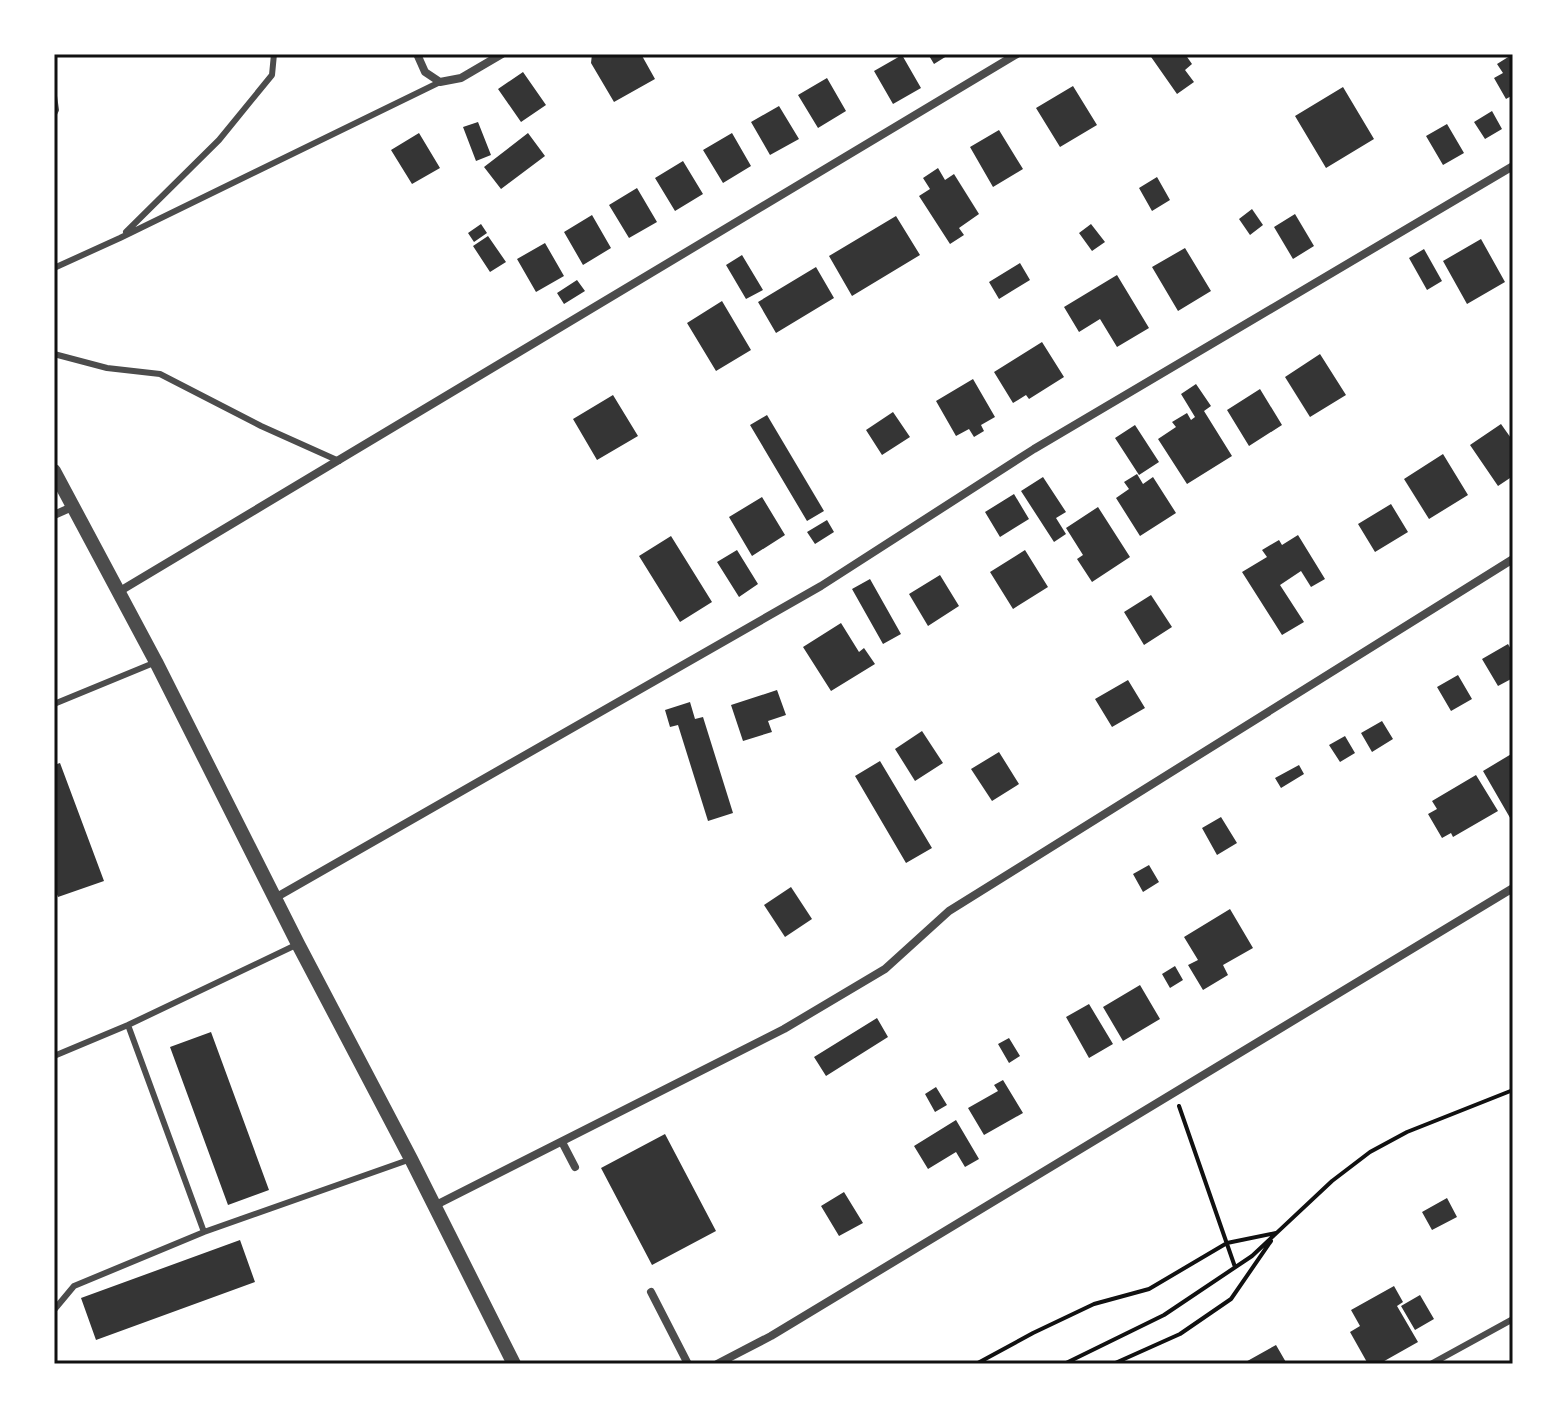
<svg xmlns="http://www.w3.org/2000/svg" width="1567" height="1418" font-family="'IBM Plex Sans',sans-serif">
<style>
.building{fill:#353535}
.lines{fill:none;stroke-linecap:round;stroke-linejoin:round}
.path{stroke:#111;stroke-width:4}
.service{stroke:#4c4c4c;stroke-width:6}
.minor{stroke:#4c4c4c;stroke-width:8}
.tertiary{stroke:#4c4c4c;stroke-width:14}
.neatline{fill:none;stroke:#111;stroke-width:3}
</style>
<rect width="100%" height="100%" fill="#fff"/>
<path class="building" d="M 592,54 L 641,54 L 655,79 L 614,102 L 591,63 Z
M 928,54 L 950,54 L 934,64 Z
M 1149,54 L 1185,54 L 1192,64 L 1185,70 L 1194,82 L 1177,94 Z
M 1513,54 L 1513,95 L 1506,99 L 1494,78 L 1503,73 L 1497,64 Z
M 902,55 L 921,88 L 893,104 L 874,71 Z
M 523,72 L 546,105 L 521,122 L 498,89 Z
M 827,78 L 846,111 L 818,128 L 798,95 Z
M 1073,86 L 1097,125 L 1060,147 L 1036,108 Z
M 1343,87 L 1374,139 L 1326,168 L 1295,116 Z
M 779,106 L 799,139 L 770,155 L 751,122 Z
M 1492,111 L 1502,129 L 1485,139 L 1474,122 Z
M 478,122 L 491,155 L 476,161 L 463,127 Z
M 1447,124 L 1464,153 L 1443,165 L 1426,136 Z
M 999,130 L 1023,169 L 993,187 L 970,147 Z
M 419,133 L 440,168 L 412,184 L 391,150 Z
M 528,133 L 545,156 L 501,189 L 484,167 Z
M 732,133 L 751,166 L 723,183 L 703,150 Z
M 683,161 L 703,194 L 675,211 L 655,178 Z
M 938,168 L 945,180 L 954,174 L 979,214 L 959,228 L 964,235 L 950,244 L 919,196 L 930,189 L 923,178 Z
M 1157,177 L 1170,200 L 1152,211 L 1139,188 Z
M 637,188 L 657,222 L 629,238 L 609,205 Z
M 1252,209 L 1263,225 L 1250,235 L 1239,219 Z
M 1295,214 L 1314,246 L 1293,259 L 1274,227 Z
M 592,215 L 611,248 L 583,265 L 564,232 Z
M 896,216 L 920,255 L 852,296 L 829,256 Z
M 481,224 L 487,233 L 474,242 L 468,233 Z
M 1091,224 L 1105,242 L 1092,251 L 1079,233 Z
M 488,236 L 506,262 L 490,272 L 473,246 Z
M 1481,239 L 1505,282 L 1467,304 L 1443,261 Z
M 545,243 L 564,276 L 536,292 L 517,259 Z
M 1185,248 L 1211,291 L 1178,311 L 1152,267 Z
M 1424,249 L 1442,281 L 1427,290 L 1409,258 Z
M 742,255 L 763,290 L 746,299 L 726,265 Z
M 1020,263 L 1030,280 L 999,299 L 989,282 Z
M 816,267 L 834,298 L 776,333 L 758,302 Z
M 1117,275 L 1149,328 L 1117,347 L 1100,319 L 1079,332 L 1064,307 Z
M 577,280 L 585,291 L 564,304 L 557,293 Z
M 722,301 L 751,350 L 716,371 L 687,323 Z
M 1042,342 L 1064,377 L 1029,399 L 1026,395 L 1013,403 L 994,372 Z
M 1320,354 L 1346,395 L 1310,417 L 1285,377 Z
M 973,379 L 995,417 L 981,425 L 984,431 L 974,437 L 969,429 L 956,436 L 936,401 Z
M 1196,384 L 1211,406 L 1204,411 L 1232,456 L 1187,484 L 1158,439 L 1176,427 L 1172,422 L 1187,413 L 1191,420 L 1195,417 L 1181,394 Z
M 1260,389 L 1282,425 L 1249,446 L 1227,410 Z
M 613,395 L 638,436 L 597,460 L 573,419 Z
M 893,412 L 910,437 L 882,455 L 866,430 Z
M 767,415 L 824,511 L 807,521 L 750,425 Z
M 1501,424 L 1513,441 L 1513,476 L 1498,486 L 1470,445 Z
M 1135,425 L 1159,462 L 1139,475 L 1115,438 Z
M 1443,454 L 1468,495 L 1429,519 L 1404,479 Z
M 1137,474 L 1143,484 L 1153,477 L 1176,513 L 1140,536 L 1116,498 L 1129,489 L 1124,482 Z
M 1043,477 L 1066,512 L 1056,518 L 1066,534 L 1054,542 L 1021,491 Z
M 1014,494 L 1029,519 L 1000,537 L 985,512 Z
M 762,497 L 785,535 L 752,556 L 729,517 Z
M 1391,504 L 1408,532 L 1375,552 L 1358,524 Z
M 1098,507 L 1130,557 L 1092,582 L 1077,559 L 1083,555 L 1066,528 Z
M 827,520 L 834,532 L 815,544 L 807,532 Z
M 1298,535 L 1325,579 L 1311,587 L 1301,571 L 1280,585 L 1304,622 L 1282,635 L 1242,572 L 1267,557 L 1262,550 L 1279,540 L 1282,545 Z
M 671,536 L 712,602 L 680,622 L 639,556 Z
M 737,550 L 758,584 L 739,597 L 717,562 Z
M 1025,550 L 1048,587 L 1013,609 L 990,572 Z
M 940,575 L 959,606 L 928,626 L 909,594 Z
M 870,579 L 901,634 L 883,644 L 852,589 Z
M 1151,595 L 1172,627 L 1144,645 L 1124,612 Z
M 841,623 L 859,652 L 864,648 L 875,664 L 831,691 L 803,647 Z
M 1508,644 L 1513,653 L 1513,678 L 1498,686 L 1482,659 Z
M 1458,675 L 1472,699 L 1451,711 L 1437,687 Z
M 1128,680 L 1145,708 L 1112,727 L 1095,699 Z
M 777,690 L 786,715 L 768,721 L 772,732 L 743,741 L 731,705 Z
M 690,702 L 695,719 L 703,717 L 733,813 L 708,821 L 678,725 L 670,727 L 665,710 Z
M 1382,721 L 1393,739 L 1372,752 L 1361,733 Z
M 922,731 L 943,763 L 915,781 L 895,749 Z
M 1345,736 L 1355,753 L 1340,762 L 1329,745 Z
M 999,752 L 1019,784 L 992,801 L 971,769 Z
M 1513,753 L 1513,823 L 1483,771 Z
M 880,761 L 932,848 L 906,863 L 855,776 Z
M 60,763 L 104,881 L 58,897 L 54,887 L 54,765 Z
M 1299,765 L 1304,774 L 1281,788 L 1275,778 Z
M 1476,775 L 1498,811 L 1453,837 L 1451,833 L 1442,838 L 1428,814 L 1437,809 L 1432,801 Z
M 1221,817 L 1237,843 L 1217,855 L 1202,828 Z
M 1149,865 L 1159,882 L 1143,892 L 1133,874 Z
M 791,887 L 812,919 L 785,937 L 764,905 Z
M 1230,909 L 1253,948 L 1223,965 L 1228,975 L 1203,990 L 1188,965 L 1198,960 L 1184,937 Z
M 1175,966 L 1183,980 L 1170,988 L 1162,974 Z
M 1140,985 L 1160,1019 L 1123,1041 L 1103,1007 Z
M 1089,1004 L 1113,1044 L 1089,1058 L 1066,1017 Z
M 877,1018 L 888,1037 L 826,1076 L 814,1057 Z
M 211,1032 L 269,1190 L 228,1205 L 170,1047 Z
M 1009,1038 L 1020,1056 L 1009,1063 L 998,1044 Z
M 1003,1080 L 1023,1113 L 984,1135 L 968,1108 L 998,1091 L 994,1085 Z
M 936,1087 L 947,1105 L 935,1112 L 925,1094 Z
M 956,1120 L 979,1159 L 965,1167 L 956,1152 L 928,1169 L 914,1146 Z
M 665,1134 L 716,1231 L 652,1265 L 601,1168 Z
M 844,1192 L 863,1223 L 839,1236 L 821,1206 Z
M 1447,1198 L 1457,1217 L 1432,1230 L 1422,1212 Z
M 240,1240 L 255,1282 L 96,1340 L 81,1298 Z
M 1394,1286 L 1403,1302 L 1397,1306 L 1418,1342 L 1379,1364 L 1368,1364 L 1350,1332 L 1360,1326 L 1351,1310 Z
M 1420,1295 L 1434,1319 L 1415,1330 L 1401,1306 Z
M 1276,1345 L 1287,1364 L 1242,1364 Z"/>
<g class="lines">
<path class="path" d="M 1179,1106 L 1235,1267
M 976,1364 L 1033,1333 L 1094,1304 L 1149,1289 L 1227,1243 L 1276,1233
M 1064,1364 L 1164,1315 L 1252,1256 L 1332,1181 L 1370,1152 L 1407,1132 L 1513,1090
M 1113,1364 L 1180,1334 L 1231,1299 L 1271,1241"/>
<path class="service" d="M 54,96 L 56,110 L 54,114
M 126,232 L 219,140 L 272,75 L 274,54
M 54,268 L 120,238 L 440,82
M 54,354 L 107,368 L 160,374 L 261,426 L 339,461
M 54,704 L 156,662
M 128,1025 L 204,1232
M 54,1056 L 128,1025 L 298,944
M 54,1310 L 74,1286 L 204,1232 L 411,1159
M 1431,1364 L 1513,1319"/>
<path class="minor" d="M 417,54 L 425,72 L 440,82 L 461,78 L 502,54
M 54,515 L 72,507
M 120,591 L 1017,54
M 275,898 L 821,586 L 1034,449 L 1513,166
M 562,1142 L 575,1167
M 434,1206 L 784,1029 L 885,969 L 949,911 L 1513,559
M 651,1292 L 688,1364
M 717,1364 L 771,1336 L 1513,888"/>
<path class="tertiary" d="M 54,471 L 156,662 L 298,944 L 411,1159 L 514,1364"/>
</g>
<rect width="1567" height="1418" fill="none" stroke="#ffffff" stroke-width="112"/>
<rect x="56" y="56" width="1455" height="1306" class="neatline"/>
</svg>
